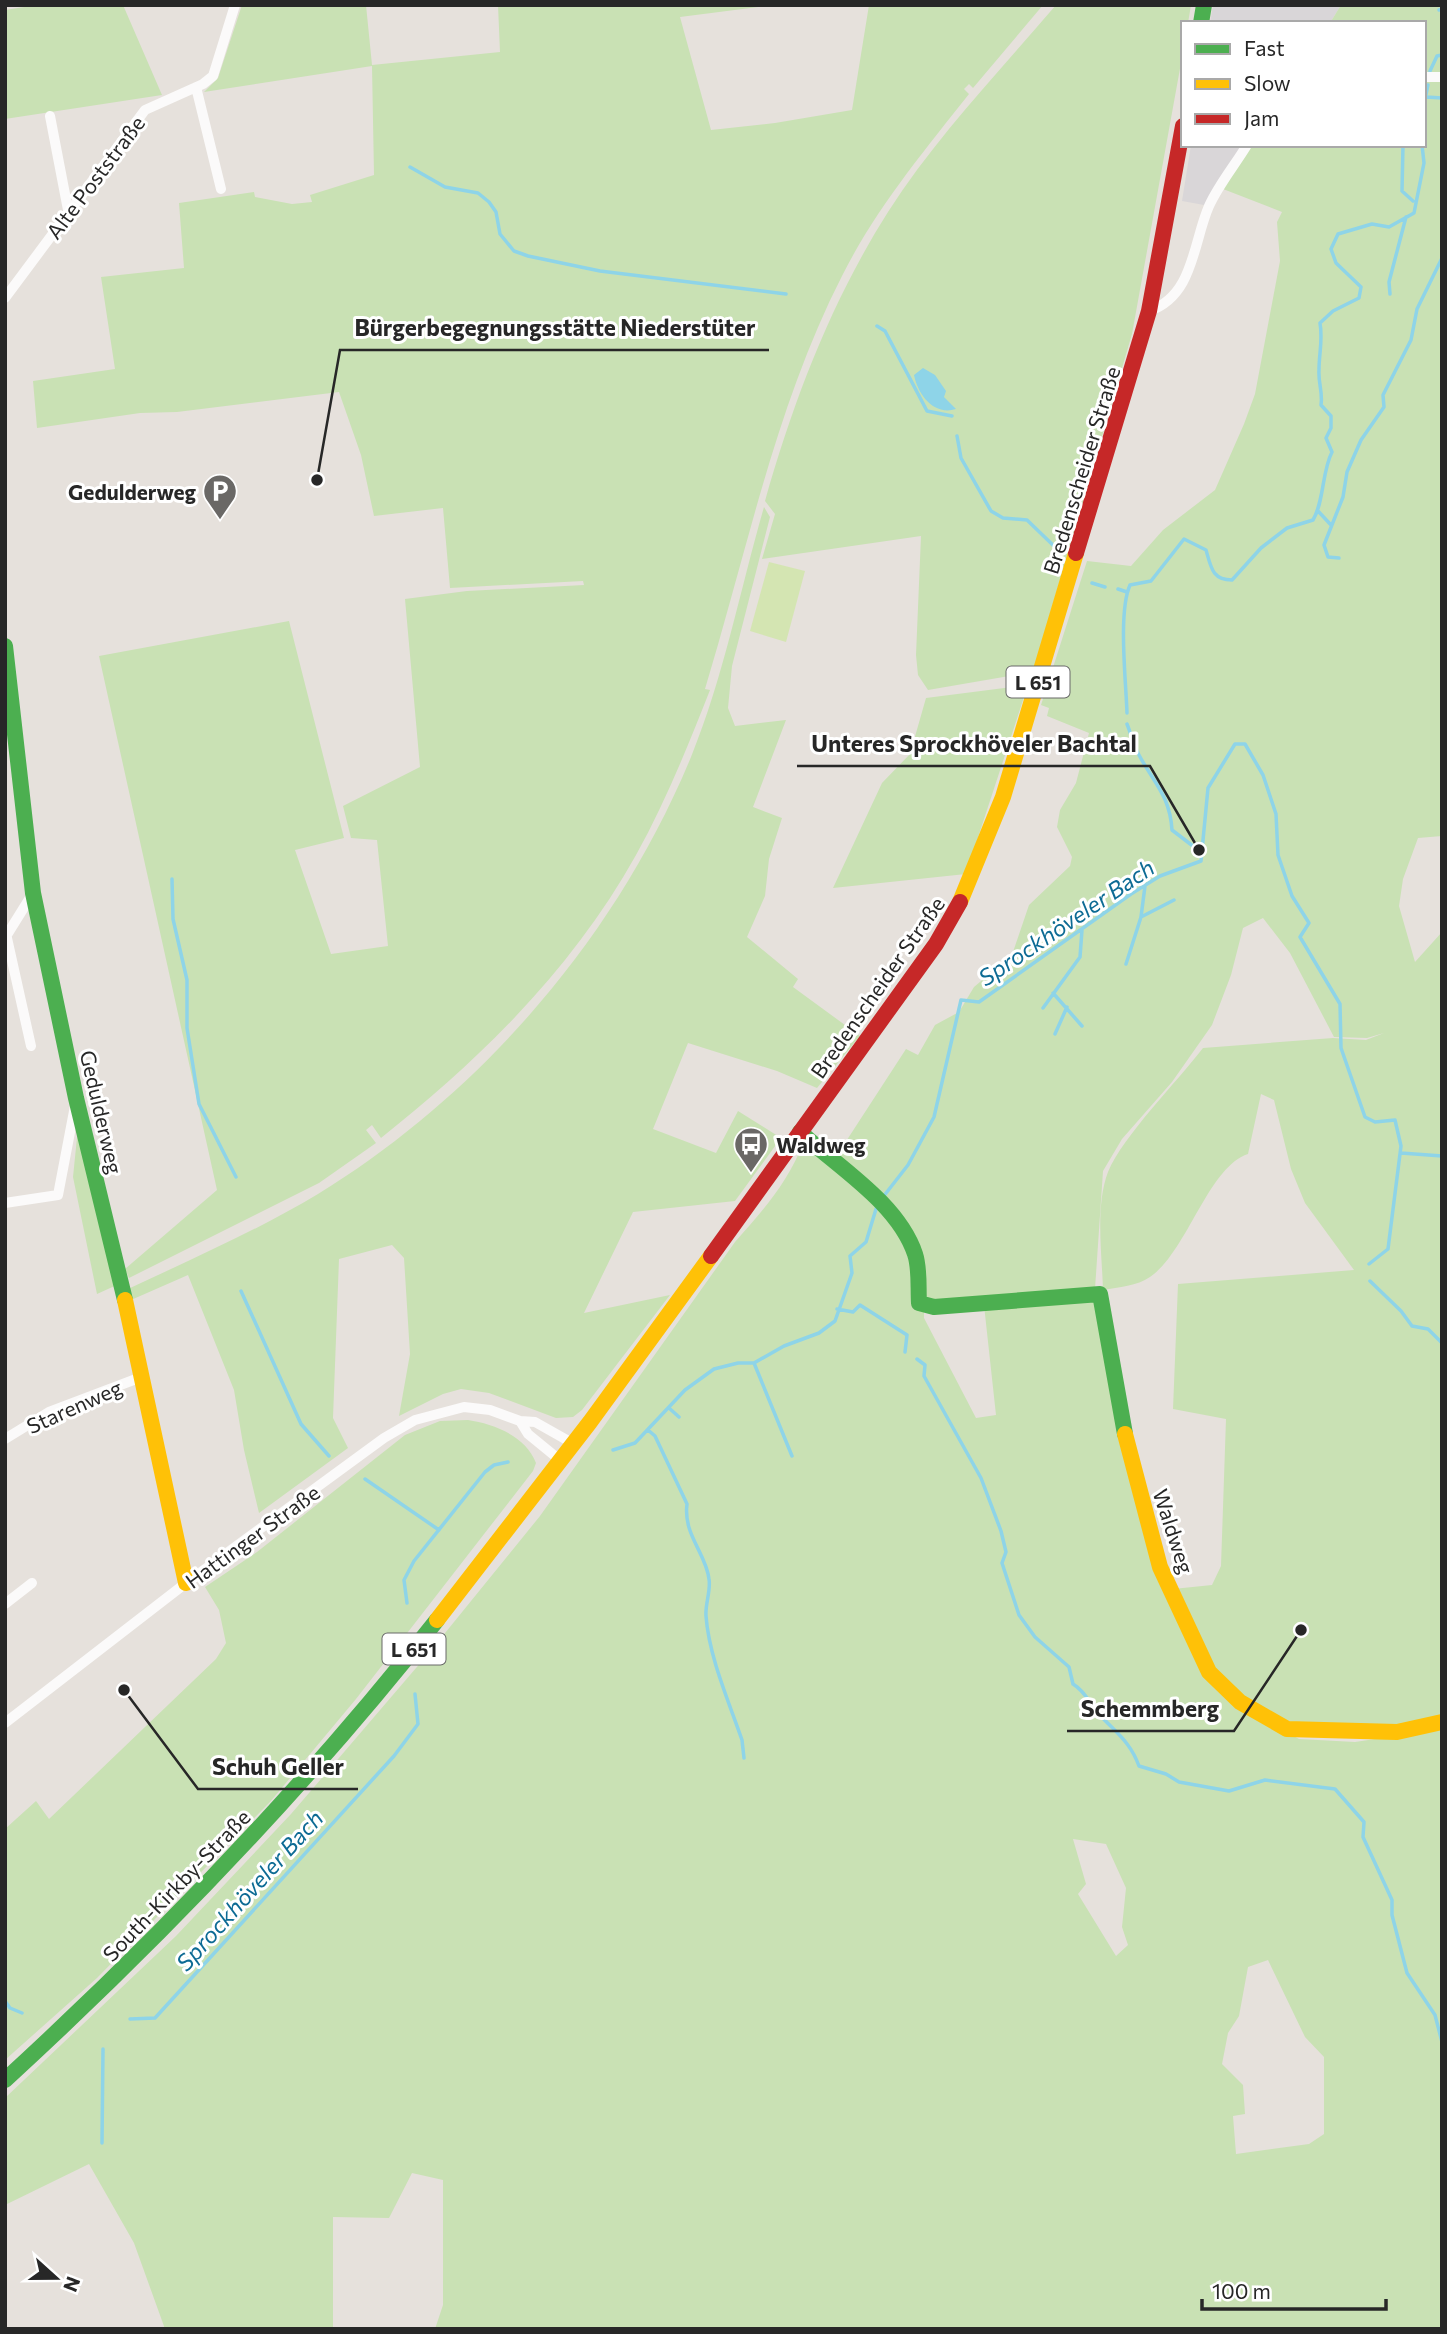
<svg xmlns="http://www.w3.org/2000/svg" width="1447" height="2334" font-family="Commissioner,sans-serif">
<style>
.industrial{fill:#d9d6d8}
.green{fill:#c9e1b4;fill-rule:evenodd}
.pitch{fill:#d4e5b2}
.water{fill:#8ed4e8}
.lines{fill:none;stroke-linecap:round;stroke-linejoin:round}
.stream{stroke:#8ed4e8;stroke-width:3.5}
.street{stroke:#fbfafa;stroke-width:10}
.fast{stroke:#4caf50;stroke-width:16}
.slow{stroke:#ffc107;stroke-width:16}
.jam{stroke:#c62828;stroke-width:16}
.labels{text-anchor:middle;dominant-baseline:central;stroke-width:6;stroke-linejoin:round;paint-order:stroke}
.shield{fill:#fff;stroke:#686868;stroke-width:2}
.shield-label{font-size:19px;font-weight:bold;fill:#272727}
.street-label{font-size:21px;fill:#272727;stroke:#fff}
.poi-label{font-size:21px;font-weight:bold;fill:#272727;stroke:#fff;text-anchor:end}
.water-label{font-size:23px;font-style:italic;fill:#0d6b94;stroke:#fff}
.leader{fill:none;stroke:#272727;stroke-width:2.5}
.callout-dot{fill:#272727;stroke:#fff;stroke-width:2.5}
.callout-label{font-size:23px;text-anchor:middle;font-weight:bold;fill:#272727;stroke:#fff;stroke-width:6;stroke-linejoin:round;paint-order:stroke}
</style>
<rect width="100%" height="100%" fill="#e6e1dc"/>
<path class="industrial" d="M 1213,5 L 1341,5 L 1330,23 L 1210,23 Z
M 1191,145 L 1245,145 L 1204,205 L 1182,201 Z"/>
<path class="green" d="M 37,5 L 123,5 L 162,95 L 5,119 L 5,10 Z
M 242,5 L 366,5 L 372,65 L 500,52 L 498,5 L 774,5 L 680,17 L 711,130 L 775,123 L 852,110 L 869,5 L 1043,5 L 973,88 L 969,84 L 964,89 L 969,94 C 923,152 875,210 842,276 C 776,405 747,551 705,689 L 710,690 C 688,746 665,803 636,855 C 573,968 481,1059 381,1138 L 372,1125 L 366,1130 L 376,1143 L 319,1183 L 129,1278 L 125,1269 L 217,1190 L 99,656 L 289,621 L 344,838 L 295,850 L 331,954 L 388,946 L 377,840 L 351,838 L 343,806 L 420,767 L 405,599 L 467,591 L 584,585 L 583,581 L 450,588 L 443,508 L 374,516 L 361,455 L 339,392 L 177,412 L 140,413 L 37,428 L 33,381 L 115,369 L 101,277 L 184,268 L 179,203 L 254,192 L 255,197 L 292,204 L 312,202 L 310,195 L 374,175 L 372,66 L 204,92 L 218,78 Z
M 1056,5 L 1191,5 L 1188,23 L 1183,23 L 1183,52 L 1132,334 L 1033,672 L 928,690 L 918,675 L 916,655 L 921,536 L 762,559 L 775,514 L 765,501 C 794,399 831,302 888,212 C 936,137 998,73 1056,5 Z
M 1341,5 L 1442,5 L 1442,836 L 1418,838 L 1403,879 L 1399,906 L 1415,962 L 1442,932 L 1442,1719 L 1351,1731 L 1299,1728 L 1244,1698 L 1214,1668 L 1173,1589 L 1212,1585 L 1221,1566 L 1226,1419 L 1173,1409 L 1178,1284 L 1354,1270 L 1305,1203 L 1291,1169 L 1274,1100 L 1261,1094 L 1248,1154 C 1208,1167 1187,1252 1150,1277 C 1137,1286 1119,1287 1103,1290 C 1102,1254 1095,1206 1108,1172 C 1123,1136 1177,1082 1203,1048 L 1333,1038 L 1366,1040 L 1384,1033 L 1367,1038 L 1334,1037 L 1290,953 L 1263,918 L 1243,928 L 1231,975 L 1212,1025 L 1172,1082 L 1122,1139 L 1103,1171 L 1095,1289 L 934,1304 L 921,1300 L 916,1249 L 914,1252 L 917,1303 L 924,1310 L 924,1318 L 976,1418 L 996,1415 L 984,1305 L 1100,1296 L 1124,1445 L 1138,1498 L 1158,1568 L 1208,1674 L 1237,1705 L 1299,1739 L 1355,1742 L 1442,1729 L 1442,2329 L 435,2329 L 443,2305 L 443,2180 L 412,2173 L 389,2218 L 333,2217 L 333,2329 L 165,2329 L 134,2243 L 89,2164 L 5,2205 L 5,2098 L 176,1936 L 291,1814 L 428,1654 L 540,1516 L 735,1242 C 762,1212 789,1181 803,1143 L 830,1166 L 906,1049 L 918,1055 L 935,1025 L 959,1012 L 974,987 L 1012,955 L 1029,905 L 1070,866 L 1072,857 L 1057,827 L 1060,810 L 1076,783 L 1089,733 L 1047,716 L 1049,708 L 1041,705 L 1087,561 L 1131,566 L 1163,530 L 1215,490 L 1244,424 L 1255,394 L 1280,261 L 1277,222 L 1282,212 L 1223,189 L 1250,145 L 1424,145 L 1424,23 L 1330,23 ZM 1073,1839 L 1106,1844 L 1126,1888 L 1122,1927 L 1128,1945 L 1116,1956 L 1078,1894 L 1086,1884 ZM 1268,1960 L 1305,2037 L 1324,2057 L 1324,2134 L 1309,2144 L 1236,2154 L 1233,2116 L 1245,2114 L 1243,2085 L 1222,2064 L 1228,2033 L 1239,2016 L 1248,1967 Z
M 764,507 L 770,517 L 732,666 L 728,708 L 735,726 L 786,720 L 753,807 L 782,818 L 769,859 L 765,896 L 747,937 L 798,979 L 793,987 L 860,1036 L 817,1088 L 777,1071 L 688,1043 L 653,1129 L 716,1153 L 738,1111 L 781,1138 L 735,1201 L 633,1212 L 584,1313 L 670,1295 L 582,1410 L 573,1417 L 556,1418 L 489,1393 L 461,1389 L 443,1394 L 399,1416 L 410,1354 L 404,1258 L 392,1245 L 339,1259 L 333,1418 L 348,1448 L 259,1513 L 244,1450 L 234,1390 L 188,1275 L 131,1300 L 128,1289 C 192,1259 258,1230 318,1194 C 483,1092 617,936 691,757 C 724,676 740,590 764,507 Z
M 1028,685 L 966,874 L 833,888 L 882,783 L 910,754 L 926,698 Z
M 79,1118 L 119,1284 L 97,1294 L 73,1177 Z
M 468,1420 C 494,1424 526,1436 536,1463 L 533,1471 L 356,1699 L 270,1802 L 97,1978 L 5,2060 L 5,1829 L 36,1801 L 49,1819 L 216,1659 L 226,1643 L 219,1610 L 205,1587 L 257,1552 L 405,1435 L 440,1421 Z"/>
<path class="pitch" d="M 769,562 L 805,571 L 786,642 L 750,631 Z"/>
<path class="water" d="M 923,368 L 935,375 L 946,391 L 944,397 L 956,409 C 934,416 918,395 914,375 Z"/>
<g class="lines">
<path class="stream" d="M 1439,10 L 1442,9
M 1430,71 L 1437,56 L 1442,55
M 1426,97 L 1442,98
M 1424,104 L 1428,85
M 1403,145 L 1402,191 L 1413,201
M 410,167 L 445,187 L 478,193 L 489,202 L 496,212 L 500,234 L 514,251 L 528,256 L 600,271 L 786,294
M 1390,294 L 1389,282 L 1406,217
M 877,326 L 885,331 L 927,411 L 952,416
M 957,436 L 961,458 L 991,511 L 1003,518 L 1027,520 L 1056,548
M 1318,511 L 1331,525
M 1339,558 L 1328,557 L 1324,545 L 1343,497 L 1347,472 L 1361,440 L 1384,407 L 1383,395 L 1411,340 L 1417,309 L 1442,258
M 1092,583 L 1105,587
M 1118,589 L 1127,592
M 1127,713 C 1126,681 1118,612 1130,585 L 1151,581 L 1184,539 L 1206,550 C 1211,567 1212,580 1232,580 L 1261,548 L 1287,528 L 1313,520 C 1324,502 1322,471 1332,452 L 1326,438 L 1331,428 L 1331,416 L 1321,405 C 1323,392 1318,383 1319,370 C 1319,353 1323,340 1320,323 L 1333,311 L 1359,298 L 1361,287 L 1336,263 L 1331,249 L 1338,234 L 1372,224 L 1389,227 L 1414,213 L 1424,163 L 1422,145
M 1127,724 C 1131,734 1134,746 1139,755 C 1154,783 1170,796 1172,830 L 1202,853
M 172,879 L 173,919 L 187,980 L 187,1028 L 199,1104 L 236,1177
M 1141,917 L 1174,900
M 1126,964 L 1141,917 L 1145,886
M 1053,993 L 1082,1026
M 1043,1008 L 1080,957 L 1082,930
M 1055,1034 L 1067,1007
M 1401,1153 L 1442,1156
M 883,1197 L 908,1165 L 934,1117 L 961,1000 L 979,1002 L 1131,894 L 1160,876 L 1201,861 L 1208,788 L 1235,744 L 1245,744 L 1263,775 L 1276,814 L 1278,855 L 1292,896 L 1309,923 L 1300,937 L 1340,1004 L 1341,1048 L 1365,1117 L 1375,1122 L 1395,1120 L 1401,1146 L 1388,1249 L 1369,1264
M 1370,1281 L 1401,1311 L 1412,1326 L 1428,1329 L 1442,1343
M 241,1291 L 301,1424 L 329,1456
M 837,1309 L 853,1312 L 860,1305 L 907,1335 L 905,1352
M 917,1359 L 925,1365 L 924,1376 L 981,1478 L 1001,1531 L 1006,1552 L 1002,1563 L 1019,1615 L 1035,1637 L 1069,1667 L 1073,1684 C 1086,1692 1088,1702 1098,1713 C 1115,1732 1130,1741 1139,1766 L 1166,1774 L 1179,1782 L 1229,1791 L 1265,1780 L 1335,1789 L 1364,1822 L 1363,1837 L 1392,1900 L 1392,1915 L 1407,1973 L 1435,2015 L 1442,2042
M 754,1363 L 792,1456
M 669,1408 L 679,1417
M 648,1430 L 655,1436 L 687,1504 C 683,1535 706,1553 709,1579 C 711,1591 705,1604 706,1616 C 709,1657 729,1702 742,1740 L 744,1758
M 613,1450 L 635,1443 L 685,1390 L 714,1369 L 738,1363 L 754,1363 L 784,1346 L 819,1333 L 835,1321 L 852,1273 L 850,1256 L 866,1242 L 876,1209
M 365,1479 L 439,1530
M 407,1603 L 404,1580 L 414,1561 L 485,1472 L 494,1465 L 508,1462
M 5,2001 L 10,2008 L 22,2013
M 130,2019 L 155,2018 L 394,1756 L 418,1724 L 415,1694
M 102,2143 L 103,2049"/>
<path class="street" d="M 1424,77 L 1442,77
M 196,87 L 221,189
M 50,116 L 69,215
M 5,298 L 145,110 L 203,84 L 213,76 L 235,5
M 1149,311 C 1194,296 1193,242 1209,206 C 1219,184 1235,165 1247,145
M 5,938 L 33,893
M 7,938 L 31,1046
M 5,1203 L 58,1195 L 75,1106
M 520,1421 L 528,1434 L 561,1461
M 5,1439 L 49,1412 L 144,1376
M 5,1604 L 32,1583
M 5,1723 L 186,1583 L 384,1438 L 415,1420 L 464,1407 L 490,1410 L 520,1421 L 535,1422 L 574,1444"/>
<path class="fast" d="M 1201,23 L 1204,5
M 5,646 L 33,893 L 76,1098 L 125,1300
M 800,1132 C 838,1167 898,1203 915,1254 C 920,1269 918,1287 919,1303 L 934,1307 L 1100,1294 L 1125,1434
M 5,2080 C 161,1937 306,1786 437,1620"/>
<path class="slow" d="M 960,902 L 1003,797 L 1076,553
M 125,1300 L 186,1583
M 1125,1434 L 1160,1567 L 1209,1672 L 1240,1702 L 1287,1729 L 1397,1732 L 1442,1722
M 437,1620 L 590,1422 L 711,1256"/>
<path class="jam" d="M 1076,553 L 1149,311 L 1183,126
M 711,1256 L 936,944 L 960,902"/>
</g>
<defs>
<g id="parking-pin" transform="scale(1.75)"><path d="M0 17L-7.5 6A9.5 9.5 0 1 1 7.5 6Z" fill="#6a6866" stroke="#fff"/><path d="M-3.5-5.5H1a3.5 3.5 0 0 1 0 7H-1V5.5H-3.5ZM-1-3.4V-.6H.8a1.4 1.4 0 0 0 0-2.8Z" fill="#fff"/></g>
<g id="bus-pin" transform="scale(1.75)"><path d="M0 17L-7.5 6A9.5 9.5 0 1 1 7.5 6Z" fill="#6a6866" stroke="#fff"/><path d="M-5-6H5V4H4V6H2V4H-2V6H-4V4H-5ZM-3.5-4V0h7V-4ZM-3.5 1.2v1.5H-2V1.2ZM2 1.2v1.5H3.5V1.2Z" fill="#fff"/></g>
</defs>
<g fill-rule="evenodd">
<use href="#parking-pin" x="220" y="491"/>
<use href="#bus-pin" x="751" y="1144"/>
</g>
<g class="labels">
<g class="shield">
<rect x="1006.5" y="666.5" width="63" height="31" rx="5"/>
<rect x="382.5" y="1633.5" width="63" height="31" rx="5"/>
</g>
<g class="shield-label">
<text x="1038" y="682">L 651</text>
<text x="414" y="1649">L 651</text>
</g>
<g class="street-label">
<text transform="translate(95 177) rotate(-53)">Alte Poststraße</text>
<text transform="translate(1081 470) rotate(-73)">Bredenscheider Straße</text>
<text transform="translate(877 987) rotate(-55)">Bredenscheider Straße</text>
<text transform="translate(102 1112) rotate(77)">Gedulderweg</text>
<text transform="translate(74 1406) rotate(-24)">Starenweg</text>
<text transform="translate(1174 1531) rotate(72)">Waldweg</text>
<text transform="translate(252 1536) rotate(-36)">Hattinger Straße</text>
<text transform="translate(176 1885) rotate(-46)">South-Kirkby-Straße</text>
</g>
<g class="poi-label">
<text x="196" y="491">Gedulderweg</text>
<text x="776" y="1144" text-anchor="start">Waldweg</text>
</g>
<g class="water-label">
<text transform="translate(1066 922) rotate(-34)">Sprockhöveler Bach</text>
<text transform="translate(249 1890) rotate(-48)">Sprockhöveler Bach</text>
</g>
</g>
<path class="leader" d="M317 480L340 350H769M1199 850L1150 766H797M1301 1630L1234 1731H1067M124 1690L198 1789H358"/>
<g class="callout-dot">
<circle cx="317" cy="480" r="7"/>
<circle cx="1199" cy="850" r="7"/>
<circle cx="1301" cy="1630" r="7"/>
<circle cx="124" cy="1690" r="7"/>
</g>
<g class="callout-label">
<text x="555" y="336">Bürgerbegegnungsstätte Niederstüter</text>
<text x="974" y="752">Unteres Sprockhöveler Bachtal</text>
<text x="1150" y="1717">Schemmberg</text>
<text x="278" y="1775">Schuh Geller</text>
</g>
<rect width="1447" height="2334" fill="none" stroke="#272727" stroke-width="14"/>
<rect x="1181" y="21" width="245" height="126" fill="#ffffff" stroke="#a9a9a9" stroke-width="2"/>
<rect x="1195" y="44" width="35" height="10" fill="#4caf50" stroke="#a9a9a9" stroke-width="2"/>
<text x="1244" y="56" font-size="21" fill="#272727">Fast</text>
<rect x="1195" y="79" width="35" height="10" fill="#ffc107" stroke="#a9a9a9" stroke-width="2"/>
<text x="1244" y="91" font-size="21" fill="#272727">Slow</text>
<rect x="1195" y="114" width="35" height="10" fill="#c62828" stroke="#a9a9a9" stroke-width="2"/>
<text x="1244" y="126" font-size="21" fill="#272727">Jam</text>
<g transform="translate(56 2278) rotate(111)" stroke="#ffffff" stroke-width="5" paint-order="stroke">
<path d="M0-5L12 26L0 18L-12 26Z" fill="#272727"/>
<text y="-10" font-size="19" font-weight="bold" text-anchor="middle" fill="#272727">N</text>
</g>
<path d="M1202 2299v10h184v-10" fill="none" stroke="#272727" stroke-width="3.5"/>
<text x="1212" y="2299" font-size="21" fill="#272727" stroke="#ffffff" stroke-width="5" paint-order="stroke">100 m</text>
</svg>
